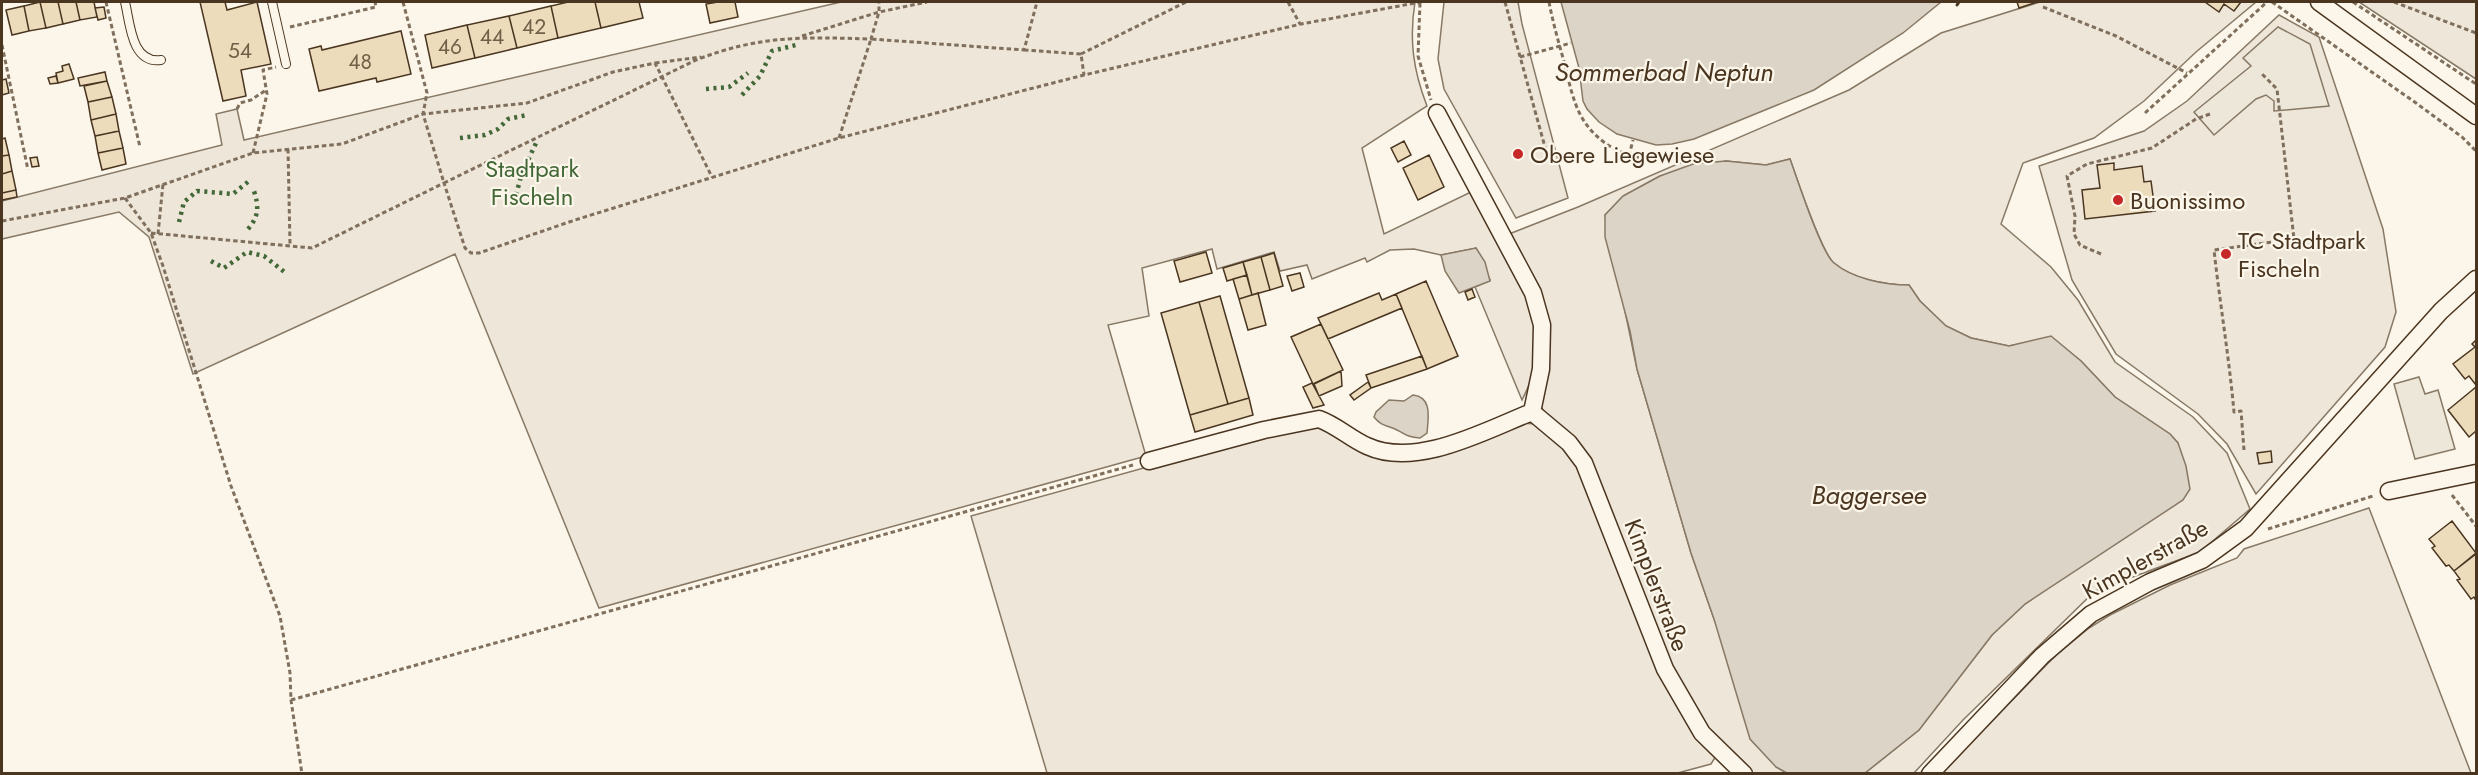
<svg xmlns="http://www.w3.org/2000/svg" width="2478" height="775" font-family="Jost,sans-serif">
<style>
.green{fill:#ede6d9;stroke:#887966;stroke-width:1.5}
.parking{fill:#ede7d9;stroke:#887966;stroke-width:1.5}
.water{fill:#dcd4c6;stroke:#887966;stroke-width:1.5}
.building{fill:#ecdcbc;stroke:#4a3520;stroke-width:1.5}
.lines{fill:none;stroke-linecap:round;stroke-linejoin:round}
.service-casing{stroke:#4a3520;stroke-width:10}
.minor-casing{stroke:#4a3520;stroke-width:19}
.path{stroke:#7f6f5c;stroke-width:3;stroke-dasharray:4.5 3;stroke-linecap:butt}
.service{stroke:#fbf6e9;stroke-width:8}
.minor{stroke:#fbf6e9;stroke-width:16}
.hedge{stroke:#436837;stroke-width:4.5;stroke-dasharray:3 4.5;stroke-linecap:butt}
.wall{stroke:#4a3520;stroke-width:3}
.poi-dot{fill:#c62828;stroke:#fbf6e9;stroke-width:2}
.labels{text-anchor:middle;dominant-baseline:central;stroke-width:4.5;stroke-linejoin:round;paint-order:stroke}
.number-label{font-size:21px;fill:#725f47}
.poi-label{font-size:24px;fill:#4a3520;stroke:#fbf6e9;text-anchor:start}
.park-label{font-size:24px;fill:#436837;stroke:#fbf6e9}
.street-label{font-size:24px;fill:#4a3520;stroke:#fbf6e9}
.water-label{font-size:26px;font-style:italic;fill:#4a3520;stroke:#fbf6e9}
</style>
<rect width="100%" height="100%" fill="#fbf6e9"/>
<path class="green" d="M 841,2 L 1415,2 C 1409,39 1413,70 1427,106 L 1362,148 L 1384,234 L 1473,191 C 1498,240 1538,296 1538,352 C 1537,369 1529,386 1522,400 L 1475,287 L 1490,280 L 1476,248 L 1441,255 L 1414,249 L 1390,250 L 1367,262 L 1365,258 L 1312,279 L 1307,265 L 1280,271 L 1274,252 L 1217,269 L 1212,249 L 1142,268 L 1149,316 L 1108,325 L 1146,456 L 599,608 L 455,254 L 193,374 L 149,237 L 119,212 L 2,239 L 2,201 L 222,145 L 216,114 L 237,109 L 244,140 Z
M 1444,2 L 1518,2 L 1522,24 L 1568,198 L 1516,218 L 1444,89 L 1438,59 Z
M 2040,2 L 2256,2 L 2196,52 L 2144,101 L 2094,138 L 2023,163 L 2001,224 L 2051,267 L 2078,300 L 2115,362 L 2193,417 L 2227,453 L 2250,509 L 2200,552 L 2095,591 L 1963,720 L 1914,773 L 1865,773 L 1919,730 L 1992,635 L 2025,604 L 2070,573 L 2178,443 L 2170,434 L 2115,397 L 2081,361 L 2051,337 L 2009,346 L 1971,338 L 1946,326 L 1920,301 L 1909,285 C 1885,285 1853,279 1834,263 C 1821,253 1797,178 1790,159 L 1766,165 L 1726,161 L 1660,176 L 1623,196 L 1605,215 L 1637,369 L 1691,553 L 1714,619 L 1776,767 L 1787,773 L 1750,773 L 1704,729 L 1680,685 L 1607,501 L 1545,414 L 1540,404 L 1548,356 L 1509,234 L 1578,207 L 1849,90 L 1941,33 Z
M 2359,2 L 2476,2 L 2476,79 Z
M 2279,15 L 2319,37 L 2383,229 L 2396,312 L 2385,347 L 2256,494 L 2227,444 L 2198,414 L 2116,354 L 2072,280 L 2039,166 L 2144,131 L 2187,101 Z
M 1520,423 L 1538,424 L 1566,447 L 1583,471 L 1629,589 L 1716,756 L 1711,764 L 1674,774 L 1047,773 L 971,516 L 1248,439 L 1319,425 L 1389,457 Z
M 2369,508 L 2471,773 L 1940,774 L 2057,654 L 2089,628 L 2110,615 L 2170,585 L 2237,558 L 2244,549 Z"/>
<path class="parking" d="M 2278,27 L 2310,44 L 2329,106 L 2274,111 L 2274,101 L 2266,95 L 2256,99 L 2214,135 L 2194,112 L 2251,66 L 2243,58 Z
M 2419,377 L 2425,394 L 2438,390 L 2455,449 L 2415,459 L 2394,384 Z"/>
<path class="water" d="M 1561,2 L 1941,2 L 1903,33 L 1814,90 L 1694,139 L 1672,144 L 1656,145 L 1617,134 L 1599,122 L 1587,109 L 1583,101 L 1579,68 Z
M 1790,159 C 1797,178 1821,253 1834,263 C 1853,279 1885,285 1909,285 L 1920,301 L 1946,326 L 1971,338 L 2009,346 L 2051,336 L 2081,361 L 2115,397 L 2170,434 L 2178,443 L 2186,466 L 2190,489 L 2183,500 L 2025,604 L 1992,635 L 1919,730 L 1865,773 L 1787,773 L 1776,767 L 1750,739 L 1714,619 L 1691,553 L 1637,369 L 1630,331 L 1605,237 L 1605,215 L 1623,196 L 1660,176 L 1693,164 L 1726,161 L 1766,165 Z
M 1476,248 L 1485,262 L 1490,281 L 1459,293 L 1445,271 L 1441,255 Z
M 1413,395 C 1433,397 1428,419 1427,433 L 1420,438 C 1407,437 1407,435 1397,430 C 1386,424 1383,428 1374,417 L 1376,412 L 1389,400 L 1404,401 Z"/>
<path class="building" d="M 40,2 L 58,2 L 63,24 L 46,28 Z
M 40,2 L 46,28 L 29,31 L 24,6 Z
M 58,2 L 76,2 L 80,20 L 63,24 Z
M 76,2 L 94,2 L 97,17 L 80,20 Z
M 200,2 L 225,2 L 227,10 L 257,2 L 271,64 L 241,70 L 246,96 L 223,101 Z
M 568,2 L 595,2 L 601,28 L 558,38 L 551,6 Z
M 595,2 L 639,2 L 643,18 L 601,28 Z
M 718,2 L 735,2 L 738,17 L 710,23 L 706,4 Z
M 2017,2 L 2037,2 L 2019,8 Z
M 2205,2 L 2241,2 L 2234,11 L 2224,4 L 2219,12 Z
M 24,6 L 29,31 L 12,35 L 6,10 Z
M 551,6 L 558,38 L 517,48 L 509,16 Z
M 104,7 L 106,18 L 98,20 L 95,8 Z
M 509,16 L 517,48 L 475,58 L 467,25 Z
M 467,25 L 475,58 L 432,68 L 425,35 Z
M 401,31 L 411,74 L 377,82 L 376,78 L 319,91 L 309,49 L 321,46 L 322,50 Z
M 69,64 L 74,79 L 58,83 L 56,73 L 63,71 L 62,66 Z
M 105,72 L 107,81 L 80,86 L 78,78 Z
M 56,76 L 58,83 L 50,84 L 48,78 Z
M 6,79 L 9,93 L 2,95 L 2,80 Z
M 107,81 L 112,97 L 88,102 L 84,86 Z
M 112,97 L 116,114 L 91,120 L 88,102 Z
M 116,114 L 119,131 L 95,136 L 91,120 Z
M 119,131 L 123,148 L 98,153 L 95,136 Z
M 5,138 L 9,155 L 2,156 L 2,139 Z
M 1404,141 L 1411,155 L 1398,162 L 1391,148 Z
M 123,148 L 126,164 L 102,170 L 98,153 Z
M 9,155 L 12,171 L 2,174 L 2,156 Z
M 1429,155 L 1444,187 L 1418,200 L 1403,168 Z
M 37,157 L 39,166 L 32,167 L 30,158 Z
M 2114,163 L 2114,170 L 2142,166 L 2144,182 L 2151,181 L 2155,211 L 2085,219 L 2082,190 L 2100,188 L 2097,165 Z
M 12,171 L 16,190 L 2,193 L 2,174 Z
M 16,190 L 17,197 L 2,200 L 2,193 Z
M 1206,252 L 1212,273 L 1180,282 L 1174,261 Z
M 1274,253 L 1283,286 L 1270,290 L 1261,257 Z
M 1261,257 L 1270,290 L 1252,295 L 1243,262 Z
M 1243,262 L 1247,275 L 1227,281 L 1223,268 Z
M 1300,273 L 1304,287 L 1292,291 L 1287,276 Z
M 1247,275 L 1252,295 L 1239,299 L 1233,279 Z
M 1426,281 L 1458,356 L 1427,369 L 1396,294 Z
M 1472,289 L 1475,297 L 1468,300 L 1465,292 Z
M 1258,293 L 1266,325 L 1248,330 L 1239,299 Z
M 1379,293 L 1382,300 L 1396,294 L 1402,308 L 1328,339 L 1318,318 Z
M 1220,296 L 1249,398 L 1228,404 L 1199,302 Z
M 1199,302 L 1228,404 L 1190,415 L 1161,313 Z
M 1321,324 L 1343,370 L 1313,384 L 1291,337 Z
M 2476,340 L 2476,385 L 2469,376 L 2465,379 L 2453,364 L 2475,347 L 2472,344 Z
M 1422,356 L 1427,369 L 1371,388 L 1366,375 Z
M 1341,371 L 1342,386 L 1319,396 L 1314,384 Z
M 1368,382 L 1371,388 L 1354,400 L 1350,395 Z
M 1312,383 L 1324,405 L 1313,408 L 1303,387 Z
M 2476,387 L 2476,431 L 2469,437 L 2448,410 Z
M 1249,398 L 1253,415 L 1195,432 L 1190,415 Z
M 2271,451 L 2272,462 L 2259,464 L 2257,453 Z
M 2452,521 L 2476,553 L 2454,571 L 2449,565 L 2446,566 L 2432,548 L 2435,546 L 2429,539 Z
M 2476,554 L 2476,601 L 2474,597 L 2471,599 L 2457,580 L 2460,579 L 2454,571 Z"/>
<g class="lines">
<g class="service-casing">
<path id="service" d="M 125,2 C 130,22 131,64 161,60
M 272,2 L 286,64"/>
</g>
<g class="minor-casing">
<path id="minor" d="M 2319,2 L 2476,116
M 1437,113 L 1533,293 L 1542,325 L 1541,369 L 1532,412
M 1149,461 L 1264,430 L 1319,419 C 1336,425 1351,439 1367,446 C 1417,469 1486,430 1532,412 L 1569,443 L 1584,463 L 1665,669 L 1702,733 L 1744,774
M 2389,491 L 2476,473
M 1930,774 L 2042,656 L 2091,614 L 2150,582 L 2202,560 L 2246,528 L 2441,311 L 2476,279"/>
</g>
<path class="path" d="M 106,2 L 140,147
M 403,2 L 427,93 L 423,114 L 444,183 L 696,60 C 760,35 804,37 871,39 L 879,12 L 879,2
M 1288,2 L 1300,24
M 1505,2 L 1548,158
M 1549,2 C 1553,23 1559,44 1565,65 C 1568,78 1571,92 1576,105 C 1589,140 1624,161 1660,159
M 2272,2 L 2416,103 L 2462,137 L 2476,151
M 2353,2 L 2476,84
M 2394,2 L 2476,33
M 1420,3 L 1418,56 L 1431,100
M 2043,7 L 2116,36 L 2187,73
M 290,27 L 376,7 L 375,2
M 802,36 L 879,12 L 927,2
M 2,45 L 28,170
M 1024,50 L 1081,54 L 1084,75
M 1081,54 L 1186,2
M 1520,57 L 1571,43
M 655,63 L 701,57
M 237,109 L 240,103 L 251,100 L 266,90
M 2145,113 L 2267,2
M 839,138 L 871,39 L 1024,50 L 1037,2
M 288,149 L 290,245
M 253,153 L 267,94 L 263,70 L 276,67
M 1629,156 L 1633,140
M 125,198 L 151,233 L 163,266 L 231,486 L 280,616 L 290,673 L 291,700 L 302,774
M 2,221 L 125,198 L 253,153 L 342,144 L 423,114 L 527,103 L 613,72 L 655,63 L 712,177
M 151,233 L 312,248 L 444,183 L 465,248 L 471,253 L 479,253 L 575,220 L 839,138 L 1084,75 L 1301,24 L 1421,2
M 158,234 L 163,184
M 2101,254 L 2080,245 L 2074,234 L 2075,216 L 2067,176 L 2087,164 L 2152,148 L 2196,119 L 2210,114
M 2244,450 L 2241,411 L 2234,412 C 2229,357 2220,304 2214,250 L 2294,239 L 2277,89 L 2261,73
M 2452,495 L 2476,526
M 2268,529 L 2373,496
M 291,700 L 1133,465"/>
<use href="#service" class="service"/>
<use href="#minor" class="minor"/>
<path class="hedge" d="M 706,89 L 729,87 L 748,73
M 742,95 L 760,76 L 772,51 L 796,45
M 460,138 L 485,135 L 498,129 L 508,119 L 527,115
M 516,195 L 522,173 L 537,141
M 179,222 L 184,202 L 197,191 L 233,194 L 249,181
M 248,229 C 259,216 259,207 254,191
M 211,261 L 224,268 L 247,252 L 264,256 L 287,274"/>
<path class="wall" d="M 1957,5 L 1959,2"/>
</g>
<g class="poi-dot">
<circle cx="1518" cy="154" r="6"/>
<circle cx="2118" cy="200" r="6"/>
<circle cx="2226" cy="254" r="6"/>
</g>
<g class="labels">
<g class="number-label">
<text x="534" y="27">42</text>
<text x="492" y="37">44</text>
<text x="450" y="47">46</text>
<text x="240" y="51">54</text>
<text x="360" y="62">48</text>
</g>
<g class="poi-label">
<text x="1530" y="154">Obere Liegewiese</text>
<text x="2130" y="200">Buonissimo</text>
<text x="2238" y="240">TC Stadtpark<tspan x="2238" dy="28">Fischeln</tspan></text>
</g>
<g class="park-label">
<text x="532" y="168">Stadtpark<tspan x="532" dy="28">Fischeln</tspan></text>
</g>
<g class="street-label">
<text transform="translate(2145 559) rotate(-29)">Kimplerstraße</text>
<text transform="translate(1657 585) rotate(69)">Kimplerstraße</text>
</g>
<g class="water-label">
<text x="1664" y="72">Sommerbad Neptun</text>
<text x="1869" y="495">Baggersee</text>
</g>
</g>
<rect width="2478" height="775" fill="none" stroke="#4a3520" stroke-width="6"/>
</svg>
